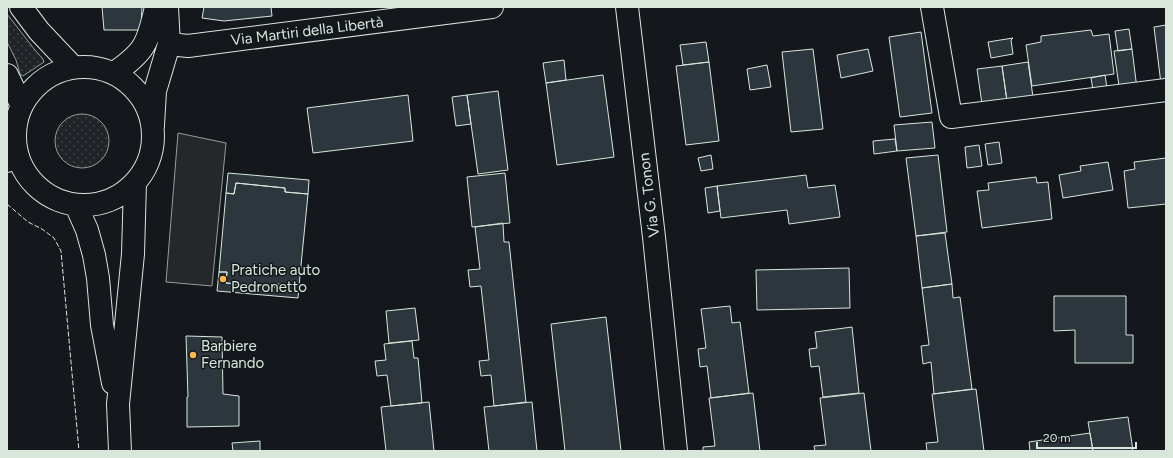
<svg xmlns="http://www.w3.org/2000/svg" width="1173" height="458" font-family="Figtree,sans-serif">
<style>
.grass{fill:url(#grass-dots);stroke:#939e99}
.parking{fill:#24282b;stroke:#939e99}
.building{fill:#2c363c;stroke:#d8e6dc}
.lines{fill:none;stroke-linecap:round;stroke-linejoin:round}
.street-casing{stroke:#d8e6dc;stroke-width:24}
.secondary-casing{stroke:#d8e6dc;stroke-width:24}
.street{stroke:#14181c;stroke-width:22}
.secondary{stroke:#14181c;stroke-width:22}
.fence{stroke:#d8e6dc;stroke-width:1;stroke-dasharray:5 2;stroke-linecap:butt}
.poi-dot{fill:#ffb74d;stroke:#14181c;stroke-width:1.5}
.labels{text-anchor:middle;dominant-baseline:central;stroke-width:3;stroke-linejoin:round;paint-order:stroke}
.street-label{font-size:15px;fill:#d8e6dc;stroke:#14181c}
.poi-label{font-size:15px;fill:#d8e6dc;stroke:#14181c;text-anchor:start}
</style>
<defs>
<pattern id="grass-dots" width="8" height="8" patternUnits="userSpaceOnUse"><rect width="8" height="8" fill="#202428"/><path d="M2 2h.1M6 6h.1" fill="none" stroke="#404447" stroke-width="1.8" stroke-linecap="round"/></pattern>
</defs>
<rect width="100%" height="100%" fill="#14181c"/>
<path class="grass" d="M 7,14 L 35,50 L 43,59 L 44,62 L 23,76 L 20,74 L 16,60 L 7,42 Z
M55 141a27 27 0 1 1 54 0a27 27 0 1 1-54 0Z"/>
<path class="parking" d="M 178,133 L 226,143 L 212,286 L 166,282 Z"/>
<path class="building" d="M 102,7 L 142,7 L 141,30 L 104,30 Z
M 204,7 L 271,7 L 272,16 L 224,21 L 202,18 Z
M 1166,25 L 1166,91 L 1162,92 L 1154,27 Z
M 1129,29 L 1132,49 L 1118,51 L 1115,31 Z
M 1091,30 L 1093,36 L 1109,34 L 1114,74 L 1032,86 L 1026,45 L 1041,42 L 1041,36 Z
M 921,32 L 932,113 L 900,117 L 889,37 Z
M 1013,38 L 1011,40 L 1013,54 L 991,58 L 988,42 Z
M 706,42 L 709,62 L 683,65 L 680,45 Z
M 813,49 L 823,129 L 791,132 L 782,52 Z
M 868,49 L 873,71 L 841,78 L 837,55 Z
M 1132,49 L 1138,97 L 1121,100 L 1114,51 Z
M 564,60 L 566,80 L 546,83 L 543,63 Z
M 709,62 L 719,141 L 686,145 L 676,66 Z
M 1028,62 L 1034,104 L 1008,108 L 1002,66 Z
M 767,65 L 771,87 L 750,90 L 747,69 Z
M 1002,66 L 1008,108 L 983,111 L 977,69 Z
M 603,75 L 614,157 L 557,165 L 546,83 Z
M 1105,75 L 1107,88 L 1093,90 L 1091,78 Z
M 498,91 L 508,170 L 478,174 L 467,95 Z
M 408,95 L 413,141 L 313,153 L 307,108 Z
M 467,95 L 471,124 L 456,126 L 452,97 Z
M 932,122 L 935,148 L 897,151 L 894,125 Z
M 895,139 L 897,151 L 874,154 L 873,141 Z
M 999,142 L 1002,163 L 988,165 L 985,144 Z
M 979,145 L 982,166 L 967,168 L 965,147 Z
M 711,155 L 713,169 L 701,171 L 698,158 Z
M 938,155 L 947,232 L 916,236 L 906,158 Z
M 1166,158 L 1166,204 L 1128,208 L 1124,171 L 1135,169 L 1134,162 Z
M 1108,162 L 1113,190 L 1063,198 L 1059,175 L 1081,171 L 1080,166 Z
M 228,173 L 309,180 L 308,194 L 285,192 L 285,188 L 236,183 L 234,194 L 226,193 Z
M 505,173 L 510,223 L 472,227 L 467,177 Z
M 806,175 L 808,188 L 835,185 L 840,217 L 789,224 L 787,210 L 721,218 L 717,186 Z
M 1036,177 L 1037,183 L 1048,182 L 1052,219 L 982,228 L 977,191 L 989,190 L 988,183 Z
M 236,183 L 285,188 L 285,192 L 308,194 L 299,286 L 275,284 L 275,287 L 226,283 L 227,272 L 219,272 L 226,193 L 234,194 Z
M 717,186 L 720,211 L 708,213 L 705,188 Z
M 503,223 L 504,242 L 509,242 L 526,402 L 494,406 L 491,375 L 481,376 L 479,361 L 489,360 L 481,286 L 470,287 L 468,270 L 480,269 L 475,227 Z
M 945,233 L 952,284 L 922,288 L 916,236 Z
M 849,268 L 850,308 L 757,310 L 756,270 Z
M 219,272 L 227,272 L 226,283 L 275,287 L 275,284 L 299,286 L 298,298 L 217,291 Z
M 952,284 L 953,298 L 960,297 L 972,389 L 934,394 L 931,362 L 923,364 L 921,346 L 929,345 L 922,288 Z
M 1054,296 L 1126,296 L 1126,335 L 1133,335 L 1133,363 L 1075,363 L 1075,330 L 1054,331 Z
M 730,306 L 732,323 L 740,322 L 749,393 L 711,398 L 707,366 L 700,367 L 698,349 L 706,348 L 701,309 Z
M 415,308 L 419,340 L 389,343 L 386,311 Z
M 606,317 L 621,451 L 565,451 L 551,324 Z
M 852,327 L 859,393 L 823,397 L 819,366 L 811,367 L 809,349 L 817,348 L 815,332 Z
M 186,336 L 222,337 L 223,394 L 239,396 L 239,426 L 187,427 L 187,397 L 188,397 Z
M 412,341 L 414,358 L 418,358 L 422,403 L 391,406 L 387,375 L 377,376 L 375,361 L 386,360 L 384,344 Z
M 976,389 L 984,451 L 927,451 L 926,443 L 938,442 L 932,394 Z
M 753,393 L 760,451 L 703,451 L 703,447 L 715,446 L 709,398 Z
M 864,393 L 871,451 L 815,451 L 814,446 L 826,445 L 820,398 Z
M 429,402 L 434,451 L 386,451 L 381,407 Z
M 532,402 L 537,451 L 489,451 L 484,407 Z
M 1128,417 L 1133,451 L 1093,451 L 1088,422 Z
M 1090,433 L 1093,451 L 1030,451 L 1029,442 Z
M 260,441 L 260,451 L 233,451 L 232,443 Z"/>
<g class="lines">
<g class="street-casing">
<path id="street" d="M 627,7 L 654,237 L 676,451
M 932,7 L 951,117 L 1166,90
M 169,44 L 188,46 L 492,7
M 114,73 C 145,52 148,43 156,7
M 153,125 L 155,91 L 169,44 L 167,7
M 7,161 L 18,157"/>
</g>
<g class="secondary-casing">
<path id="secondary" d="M 21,7 L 39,31 L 73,67
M15 136a69 69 0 1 1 138 0a69 69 0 1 1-138 0Z
M 7,75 L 21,104
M 76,205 L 87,230 L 94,255 L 98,278 L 102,325 L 113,383
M 120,451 L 118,404 L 133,254 L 135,183"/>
</g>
<use href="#street" class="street"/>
<use href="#secondary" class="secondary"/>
<path class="fence" d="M 7,204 L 28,222 L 42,229 L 54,238 L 61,251 L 79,451"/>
</g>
<g class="poi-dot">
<circle cx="223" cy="279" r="4"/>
<circle cx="193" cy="355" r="4"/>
</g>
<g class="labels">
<g class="street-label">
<text transform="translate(307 31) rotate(-7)">Via Martiri della Libertà</text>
<text transform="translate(649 195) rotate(-97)">Via G. Tonon</text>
</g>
<g class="poi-label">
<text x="231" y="270">Pratiche auto<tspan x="231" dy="17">Pedronetto</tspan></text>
<text x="201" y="346">Barbiere<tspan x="201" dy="17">Fernando</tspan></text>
</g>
</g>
<rect width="1173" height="458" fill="none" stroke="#d8e6dc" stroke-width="16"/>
<path d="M1037 442v6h99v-6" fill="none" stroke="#d8e6dc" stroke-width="2"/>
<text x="1043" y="442" font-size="12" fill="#d8e6dc" stroke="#14181c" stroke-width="3" paint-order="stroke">20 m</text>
</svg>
